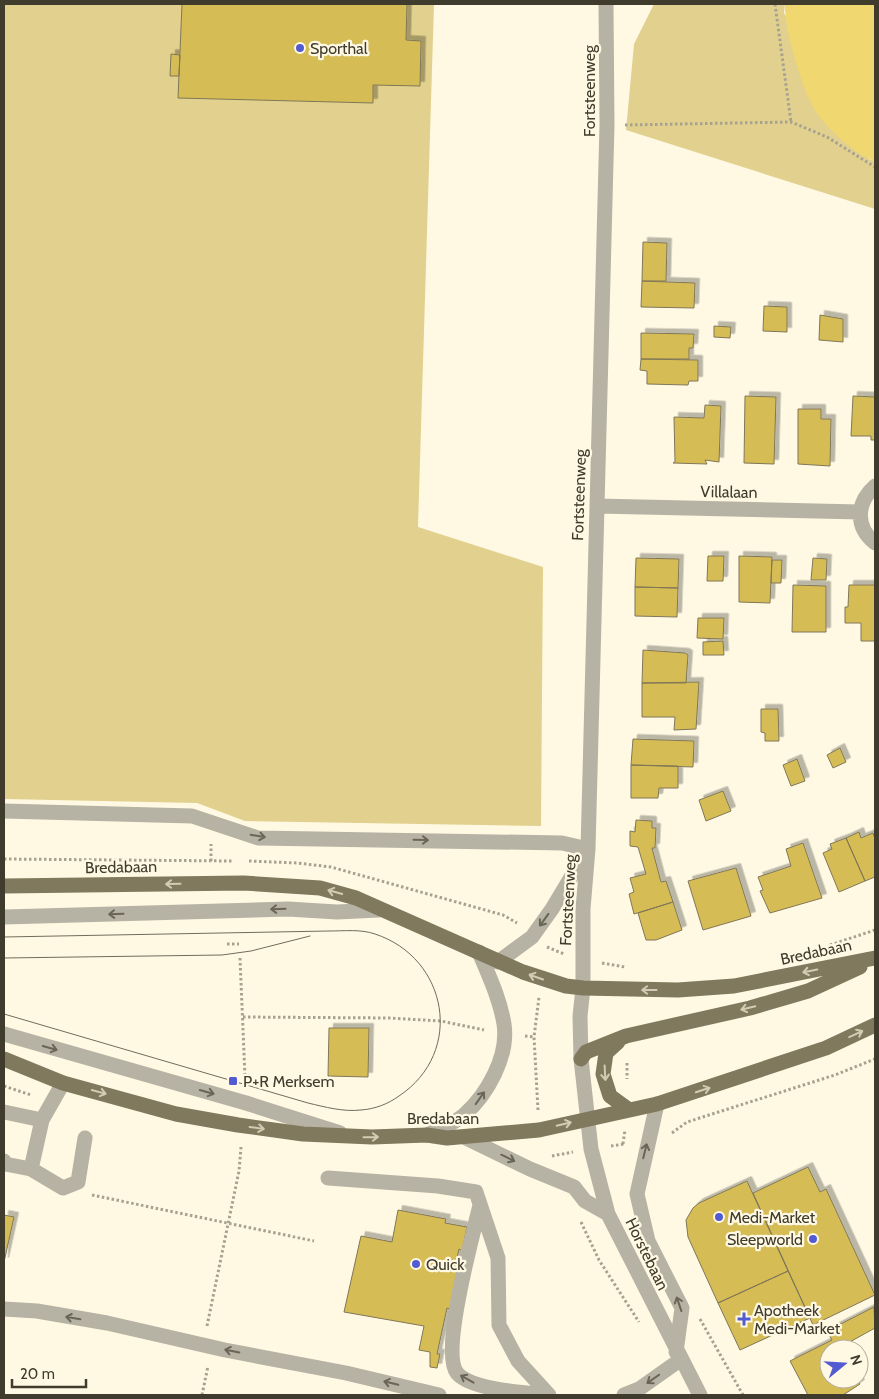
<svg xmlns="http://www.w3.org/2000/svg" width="879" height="1399" font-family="Cabin,sans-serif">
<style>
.green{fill:#e2d18e}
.water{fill:#f1d770}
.building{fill:#d6bc55;stroke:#807757;filter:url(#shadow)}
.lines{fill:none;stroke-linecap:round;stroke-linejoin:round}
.path{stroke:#a7a290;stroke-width:3;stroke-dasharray:2.5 2.5;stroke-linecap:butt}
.minor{stroke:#b7b3a4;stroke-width:15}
.major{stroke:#80795d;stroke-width:15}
.tram{stroke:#706c5c;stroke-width:1}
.oneway{stroke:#696557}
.oneway2{stroke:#d3ccb5}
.poi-dot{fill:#525bd1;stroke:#fff9e4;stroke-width:2}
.labels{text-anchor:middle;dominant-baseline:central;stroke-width:4.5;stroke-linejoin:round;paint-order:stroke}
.poi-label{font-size:16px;fill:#3f3b2d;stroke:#fff9e4;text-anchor:start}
.street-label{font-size:16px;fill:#3f3b2d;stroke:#fff9e4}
</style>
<defs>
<filter id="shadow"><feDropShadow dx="4.5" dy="-4.5" stdDeviation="0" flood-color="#0004"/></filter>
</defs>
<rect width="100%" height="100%" fill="#fff9e4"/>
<path class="green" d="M 4,4 L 434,4 L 418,527 L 543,567 L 541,826 L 245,821 L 197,803 L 4,799 Z
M 654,4 L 785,4 L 784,13 L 869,159 L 875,161 L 875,209 L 626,130 L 634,44 Z"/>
<path class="water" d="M 785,4 L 875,4 L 875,161 C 856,155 825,127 815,110 C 802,89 784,28 785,4 Z"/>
<path class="building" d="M 182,4 L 407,4 L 406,40 L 421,41 L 420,86 L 373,85 L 373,103 L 178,98 Z
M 171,54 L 180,55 L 179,76 L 170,76 Z
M 643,242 L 667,243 L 666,281 L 642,281 Z
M 642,281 L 695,283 L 694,308 L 641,307 Z
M 764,306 L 787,307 L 787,332 L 763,331 Z
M 820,315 L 843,319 L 843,342 L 819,340 Z
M 714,326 L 731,327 L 730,338 L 714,337 Z
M 641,333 L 694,334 L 693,348 L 689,348 L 689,359 L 641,359 Z
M 641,359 L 698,360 L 698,381 L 689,381 L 688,385 L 647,384 L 647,371 L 640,370 Z
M 745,396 L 776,397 L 774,464 L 744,463 Z
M 853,396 L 875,397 L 875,440 L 871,440 L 871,436 L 851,436 Z
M 705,405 L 721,406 L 719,462 L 705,460 L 707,464 L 673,463 L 675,462 L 674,417 L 704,418 Z
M 798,409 L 821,409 L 821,419 L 831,419 L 830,466 L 798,464 Z
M 708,556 L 724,556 L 723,581 L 707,581 Z
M 739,556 L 772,557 L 770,603 L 739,602 Z
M 636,558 L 679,559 L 678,588 L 635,587 Z
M 813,558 L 827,559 L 826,580 L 811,580 Z
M 772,560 L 782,560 L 781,583 L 771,583 Z
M 793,585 L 826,586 L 826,632 L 792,632 Z
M 849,585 L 875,585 L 875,641 L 861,641 L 861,623 L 845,623 L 845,607 L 848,607 Z
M 635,587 L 678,588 L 677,617 L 635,616 Z
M 698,618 L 724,618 L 723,639 L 697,638 Z
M 723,641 L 724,655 L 703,655 L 703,642 Z
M 643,650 L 685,653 L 688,655 L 686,683 L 642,683 Z
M 699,682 L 696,729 L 674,730 L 675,717 L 642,717 L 642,683 Z
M 761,709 L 778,709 L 779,741 L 765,741 L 765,733 L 761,732 Z
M 633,739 L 694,741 L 693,767 L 631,765 Z
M 840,748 L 846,762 L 833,768 L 827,755 Z
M 797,759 L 805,781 L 791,786 L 783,765 Z
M 631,765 L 678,766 L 678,788 L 659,788 L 658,798 L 631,798 Z
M 723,791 L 731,811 L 706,821 L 699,800 Z
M 636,820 L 652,821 L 652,828 L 656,828 L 655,848 L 652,848 L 661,882 L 666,881 L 673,902 L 634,914 L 629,894 L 634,892 L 630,878 L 646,874 L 638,847 L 630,846 L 630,831 L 635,832 Z
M 859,832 L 861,838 L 873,833 L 875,839 L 875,877 L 865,881 L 846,838 Z
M 846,838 L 865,881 L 839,892 L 823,853 L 832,849 L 830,844 Z
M 803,843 L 822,898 L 770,913 L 760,891 L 763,890 L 758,877 L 791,866 L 786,849 Z
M 736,868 L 751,916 L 703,930 L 688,881 Z
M 673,902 L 682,930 L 656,940 L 646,940 L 638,913 Z
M 329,1028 L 369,1028 L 368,1077 L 328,1076 Z
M 808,1167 L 820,1192 L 826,1189 L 875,1295 L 813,1325 L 753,1193 Z
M 747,1181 L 788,1271 L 718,1303 L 688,1237 L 686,1220 L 693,1208 L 699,1203 Z
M 398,1210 L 446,1219 L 445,1223 L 467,1227 L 462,1251 L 459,1249 L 456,1263 L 460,1264 L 450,1309 L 447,1308 L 437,1354 L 440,1354 L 437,1368 L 430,1367 L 430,1352 L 419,1350 L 424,1326 L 344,1312 L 361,1236 L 392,1242 Z
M 4,1215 L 14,1217 L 4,1262 Z
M 788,1271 L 810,1318 L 740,1350 L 718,1303 Z
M 874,1307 L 875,1328 L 837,1349 L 829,1349 L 829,1379 L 857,1379 L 860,1384 L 843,1395 L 808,1395 L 790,1361 L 832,1340 L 827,1331 Z"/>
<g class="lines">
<path class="path" d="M 775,4 L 791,122
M 625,125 L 791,122 L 827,137 L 875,167
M 4,859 L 233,861
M 211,861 L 211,844
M 249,861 L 297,863 L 331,867 L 503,915 L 517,923
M 227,944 L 239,944
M 830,945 L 875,930
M 547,947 L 564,954
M 240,958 L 245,1077
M 602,963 L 625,967
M 243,1017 L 389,1018 L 441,1021 L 484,1030
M 525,1036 L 534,1037
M 627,1063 L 627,1079
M 4,1086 L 31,1095
M 538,1110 L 534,1037 L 539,997
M 672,1133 L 687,1122 L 835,1075 L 875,1059
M 623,1144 L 625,1130
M 611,1146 L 624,1144
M 552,1156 L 573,1152
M 92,1195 L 314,1241
M 581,1222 L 599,1260 L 639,1322
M 700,1319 L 743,1395
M 207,1326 L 239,1171 L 241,1147
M 202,1395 L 208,1366"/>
<path class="minor" d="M 606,4 L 607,125 L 588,849 L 583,909 L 583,988 L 580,1016 L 581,1059 L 591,1149 L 608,1214 L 700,1395
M 875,486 C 856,503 855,527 875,543
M 597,506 L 860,512
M 4,811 L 192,816 L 258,838 L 562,843 L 588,849 L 552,909 L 532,937 L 498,962
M 4,917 L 288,909 L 337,912 L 379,910
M 4,1034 L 246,1103 L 340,1133
M 63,1083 L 42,1120 L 31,1169 L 63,1188 L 78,1182 L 85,1138
M 657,1104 L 637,1194 L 648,1241 L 682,1308 L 676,1352
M 4,1112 L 42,1120
M 427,1135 C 438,1129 454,1124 464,1115 C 487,1095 509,1056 504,1024 C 500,999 489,976 479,952
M 464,1137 L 530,1169 L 574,1187 L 585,1201 L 608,1214
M 4,1161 L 5,1164 L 31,1169
M 328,1178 L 438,1186 L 476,1192 L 498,1258 L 499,1325 L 518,1361 L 549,1395
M 480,1205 C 473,1235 440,1351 457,1373 C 471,1390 527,1393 548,1395
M 4,1309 L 37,1311 L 107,1323 L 225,1350 L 346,1373 L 439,1395
M 624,1395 L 639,1389 L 680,1360"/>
<path class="major" d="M 4,886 L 244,883 L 320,888 L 356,898 L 523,972 L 566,986 L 583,988 L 678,990 L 734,986 L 875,958
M 618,1042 L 606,1053 L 603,1074 L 610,1096 L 628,1109
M 4,1059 L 63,1083 L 176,1114 L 238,1125 L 303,1134 L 372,1137 L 427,1135 L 447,1138 L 539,1130 L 657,1104 L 826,1048 L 875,1025
M 581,1059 L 586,1052 L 626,1036 L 750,1008 L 808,991 L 860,967"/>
<path class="tram" d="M 4,937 L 329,931 C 344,931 361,929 375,934 C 448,958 465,1052 399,1096 C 388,1104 375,1109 361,1110 C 343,1112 325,1107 308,1103 L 4,1014
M 4,958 L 222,955 L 251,951 L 310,936"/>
</g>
<defs><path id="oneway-shaft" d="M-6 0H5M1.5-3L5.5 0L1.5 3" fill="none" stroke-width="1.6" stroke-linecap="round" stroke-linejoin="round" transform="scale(1.25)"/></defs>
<g class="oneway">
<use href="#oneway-shaft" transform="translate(258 836) rotate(10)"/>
<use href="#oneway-shaft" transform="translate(421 840) rotate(1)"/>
<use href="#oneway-shaft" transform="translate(278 909) rotate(178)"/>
<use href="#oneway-shaft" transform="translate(116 914) rotate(178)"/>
<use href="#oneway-shaft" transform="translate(544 920) rotate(126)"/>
<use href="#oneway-shaft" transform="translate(50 1048) rotate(16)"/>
<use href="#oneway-shaft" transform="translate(207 1092) rotate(16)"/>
<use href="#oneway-shaft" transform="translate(480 1098) rotate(-55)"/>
<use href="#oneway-shaft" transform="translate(645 1151) rotate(-76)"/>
<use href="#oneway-shaft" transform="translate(508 1158) rotate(26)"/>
<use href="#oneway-shaft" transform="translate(679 1304) rotate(-109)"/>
<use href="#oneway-shaft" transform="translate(73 1318) rotate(-171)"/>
<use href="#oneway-shaft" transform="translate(232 1351) rotate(-169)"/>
<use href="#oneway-shaft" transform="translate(467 1379) rotate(-151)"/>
<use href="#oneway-shaft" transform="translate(653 1379) rotate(145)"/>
<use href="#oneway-shaft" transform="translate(391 1383) rotate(-167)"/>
</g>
<g class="oneway2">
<use href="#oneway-shaft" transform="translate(173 884) rotate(179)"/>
<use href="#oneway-shaft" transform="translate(335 892) rotate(-164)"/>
<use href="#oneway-shaft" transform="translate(810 971) rotate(168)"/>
<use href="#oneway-shaft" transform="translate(536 977) rotate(-161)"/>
<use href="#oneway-shaft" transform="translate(649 990) rotate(180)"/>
<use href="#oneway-shaft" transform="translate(748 1008) rotate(166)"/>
<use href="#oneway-shaft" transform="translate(856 1034) rotate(-25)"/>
<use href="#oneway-shaft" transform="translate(605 1073) rotate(87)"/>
<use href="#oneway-shaft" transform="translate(703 1090) rotate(-18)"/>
<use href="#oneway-shaft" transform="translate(99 1092) rotate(15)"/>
<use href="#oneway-shaft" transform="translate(564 1124) rotate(-13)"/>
<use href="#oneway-shaft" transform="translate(257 1128) rotate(8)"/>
<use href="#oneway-shaft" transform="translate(371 1137) rotate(-1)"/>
</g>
<g class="poi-dot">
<circle cx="300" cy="48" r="5"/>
<rect x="228" y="1076" width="10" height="10" rx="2.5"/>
<circle cx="719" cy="1217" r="5"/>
<circle cx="813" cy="1239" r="5"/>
<circle cx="416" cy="1264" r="5"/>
<path d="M741.5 1311.5h5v5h5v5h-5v5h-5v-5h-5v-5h5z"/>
</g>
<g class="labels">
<g class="poi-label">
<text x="310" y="48">Sporthal</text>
<text x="243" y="1081">P+R Merksem</text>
<text x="729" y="1217">Medi-Market</text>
<text x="803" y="1239" text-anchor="end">Sleepworld</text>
<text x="426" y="1264">Quick</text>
<text x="754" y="1310">Apotheek<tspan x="754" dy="18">Medi-Market</tspan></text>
</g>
<g class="street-label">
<text transform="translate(589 91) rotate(-90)">Fortsteenweg</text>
<text transform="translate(729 492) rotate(1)">Villalaan</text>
<text transform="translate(579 495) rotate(-88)">Fortsteenweg</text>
<text transform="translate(121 867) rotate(-1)">Bredabaan</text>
<text transform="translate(568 900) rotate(-87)">Fortsteenweg</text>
<text transform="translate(816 952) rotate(-12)">Bredabaan</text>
<text x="443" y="1118">Bredabaan</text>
<text transform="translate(647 1254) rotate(64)">Horstebaan</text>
</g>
</g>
<rect width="879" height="1399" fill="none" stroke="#3f3b2d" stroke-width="10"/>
<g transform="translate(844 1364) rotate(72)"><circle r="24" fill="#fff9e4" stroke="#b2ad9b"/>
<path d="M0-4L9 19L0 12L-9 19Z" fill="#525bd1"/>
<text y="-8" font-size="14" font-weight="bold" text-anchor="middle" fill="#3f3b2d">N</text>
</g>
<path d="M12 1379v8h74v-8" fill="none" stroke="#3f3b2d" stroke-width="2.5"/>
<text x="20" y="1379" font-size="15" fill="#3f3b2d" stroke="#fff9e4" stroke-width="4" paint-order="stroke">20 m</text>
</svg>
